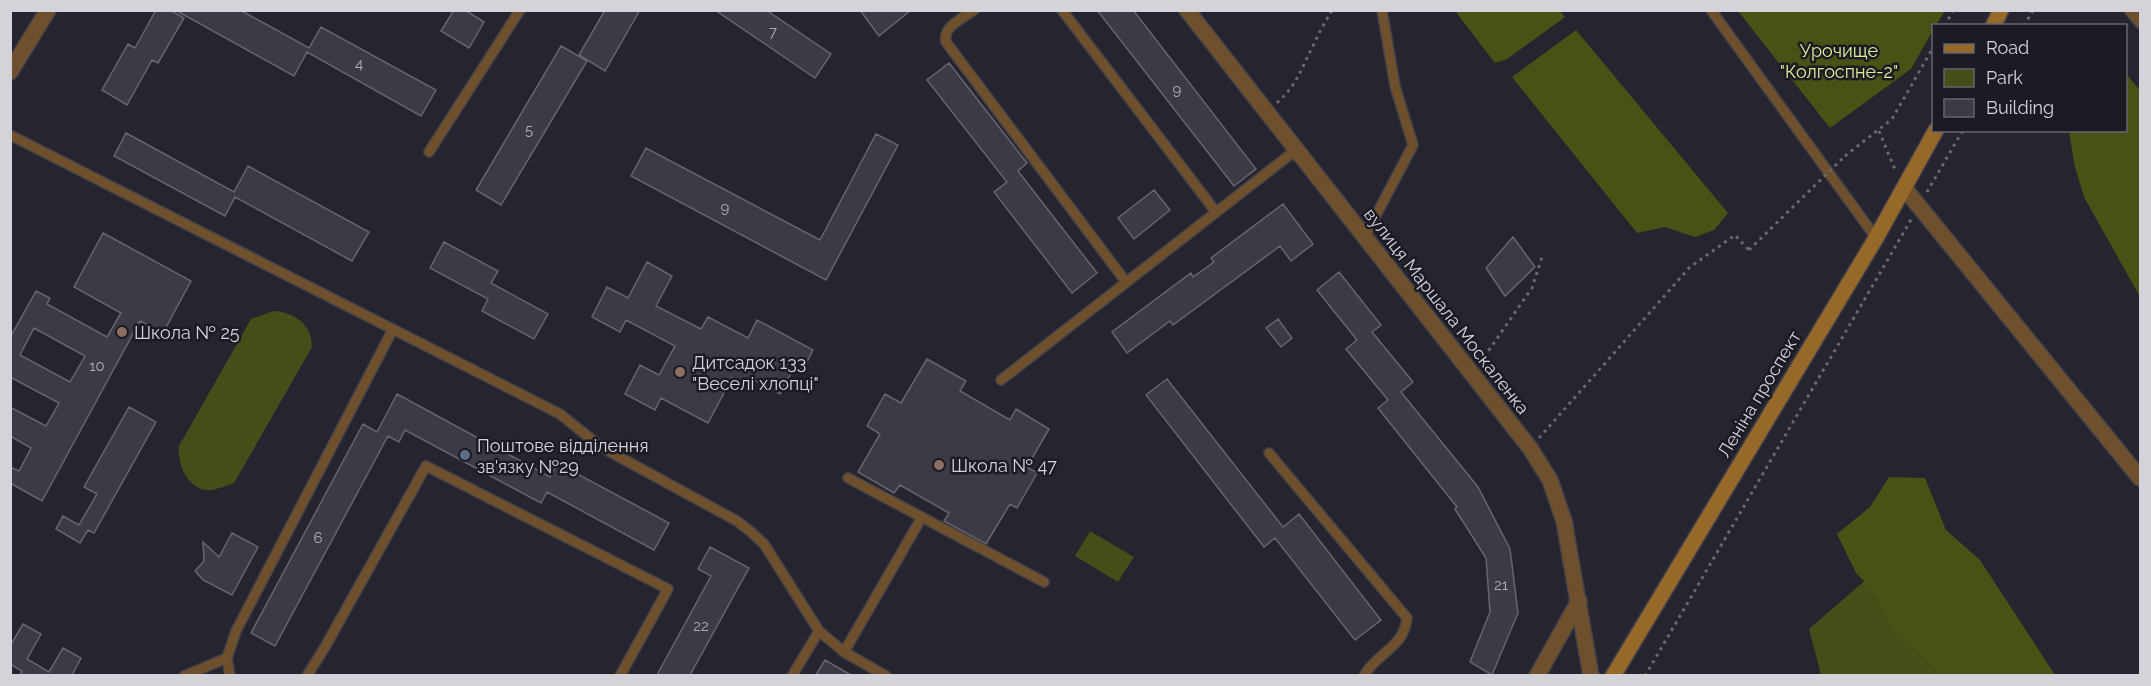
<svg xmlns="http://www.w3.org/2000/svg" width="2151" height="686" font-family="Raleway,sans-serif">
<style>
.green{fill:#434e19}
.forest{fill:#465315}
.building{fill:#3c3b45;stroke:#666470;stroke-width:1.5;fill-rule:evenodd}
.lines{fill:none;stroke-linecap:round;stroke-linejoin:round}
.lane-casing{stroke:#424049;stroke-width:12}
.street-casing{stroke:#424049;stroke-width:18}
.secondary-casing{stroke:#424049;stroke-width:18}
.path{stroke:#6a6871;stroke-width:3;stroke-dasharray:3 4.5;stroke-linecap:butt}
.lane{stroke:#6e512c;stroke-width:9}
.street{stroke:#6e512c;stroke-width:15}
.secondary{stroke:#976929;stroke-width:15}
.path-bridge{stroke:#6a6871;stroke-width:3;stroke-dasharray:3 4.5;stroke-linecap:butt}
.education-dot{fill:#8d6e63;stroke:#1c1b24;stroke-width:2}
.service-dot{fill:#5c6f8a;stroke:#1c1b24;stroke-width:2}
.labels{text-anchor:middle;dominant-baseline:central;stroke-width:5;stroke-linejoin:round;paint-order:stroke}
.number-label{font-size:15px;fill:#aeadb4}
.park-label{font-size:18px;fill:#d8ef95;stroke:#1c1b24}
.street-label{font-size:18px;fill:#d4d3d9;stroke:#1c1b24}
.poi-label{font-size:18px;fill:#d4d3d9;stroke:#1c1b24;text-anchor:start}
</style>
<rect width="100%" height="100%" fill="#26242e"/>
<path class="green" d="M 273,311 C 295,312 312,325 312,347 L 234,483 C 226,486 214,491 205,490 C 187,487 177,463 179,446 L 251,319 Z
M 1090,531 L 1134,557 L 1118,582 L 1075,556 Z
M 1869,577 L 1949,675 L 1821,675 L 1809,629 Z"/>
<path class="forest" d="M 1455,11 L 1560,11 L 1565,17 L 1507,59 L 1495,63 Z
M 1738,11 L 1945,11 L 1936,25 L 1934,26 L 1933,30 L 1911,69 L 1830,128 Z
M 1576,30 L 1728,213 L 1714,230 L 1695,237 L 1665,227 L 1637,233 L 1512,77 Z
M 2126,74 L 2140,90 L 2140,297 L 2084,197 L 2074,163 L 2069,131 L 2126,130 Z
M 1889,477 L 1925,478 L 1946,530 L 1980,560 L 2055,675 L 1940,675 L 1892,628 L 1867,584 L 1856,573 L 1837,534 L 1870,507 Z"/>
<path class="building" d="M 156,10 L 170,10 L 184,18 L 158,63 L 152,60 L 127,105 L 102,90 L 128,44 L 135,48 Z
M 175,10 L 240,10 L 309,48 L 321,27 L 436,90 L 421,116 L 307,52 L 294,76 Z
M 454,10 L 465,10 L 484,22 L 469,48 L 441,31 Z
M 605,10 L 640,10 L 605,71 L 579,55 Z
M 715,10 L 766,10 L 831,54 L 815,78 Z
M 860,10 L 911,10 L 879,36 Z
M 1097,10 L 1133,10 L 1256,169 L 1234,186 Z
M 561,46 L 587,61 L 501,205 L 476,190 Z
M 949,63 L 1027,163 L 1018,171 L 1097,273 L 1072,293 L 994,192 L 1007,182 L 927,80 Z
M 126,133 L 234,192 L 248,166 L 369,232 L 352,261 L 235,197 L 225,216 L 114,156 Z
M 876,134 L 898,145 L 826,280 L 631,176 L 646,148 L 820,240 Z
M 1154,190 L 1170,210 L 1134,239 L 1118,218 Z
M 1283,204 L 1313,244 L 1291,261 L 1280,246 L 1173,325 L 1170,321 L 1127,353 L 1112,332 L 1191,273 L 1193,277 L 1214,262 L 1211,258 Z
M 103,233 L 191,281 L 163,333 L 140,321 L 42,501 L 10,483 L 10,467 L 19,471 L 31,448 L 10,436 L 10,407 L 46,426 L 59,403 L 10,377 L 10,338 L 36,291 L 50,298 L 47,304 L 107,337 L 121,313 L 74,287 ZM 34,328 L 85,356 L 70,382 L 20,355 Z
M 1513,237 L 1535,267 L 1505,296 L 1486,268 Z
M 444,242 L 498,271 L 491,283 L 548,314 L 534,339 L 482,311 L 488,299 L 430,268 Z
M 647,262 L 672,276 L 656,306 L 701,329 L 708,317 L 748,338 L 757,320 L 813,350 L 803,370 L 795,366 L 780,394 L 752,379 L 748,386 L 732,378 L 708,423 L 661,398 L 655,410 L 625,394 L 640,365 L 659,375 L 675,346 L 626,320 L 620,332 L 592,317 L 607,287 L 628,298 Z
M 1339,272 L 1381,325 L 1372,332 L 1413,382 L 1401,392 L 1478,487 L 1510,549 L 1518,613 L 1492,675 L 1470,662 L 1490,612 L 1486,558 L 1455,509 L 1457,507 L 1378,408 L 1388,400 L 1346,349 L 1357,340 L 1317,290 Z
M 1278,319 L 1292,338 L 1281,347 L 1266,328 Z
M 927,359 L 966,381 L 960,391 L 1010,420 L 1016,409 L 1049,429 L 1027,467 L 1037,473 L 1017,508 L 1010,504 L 986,544 L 944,521 L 949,513 L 900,485 L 894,493 L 858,472 L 880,434 L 867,426 L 885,394 L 901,403 Z
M 1167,379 L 1283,527 L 1299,514 L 1381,620 L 1355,640 L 1275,538 L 1264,547 L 1146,395 Z
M 397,394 L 550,477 L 557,463 L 669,523 L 654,550 L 547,492 L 541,503 L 405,430 L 399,442 L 388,436 L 275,646 L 251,633 L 363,424 L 377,432 Z
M 129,407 L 156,422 L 94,533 L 88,530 L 80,543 L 56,529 L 63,516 L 79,525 L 97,494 L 84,487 Z
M 232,533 L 258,547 L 232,595 L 203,580 L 195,571 L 204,561 L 203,542 L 219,557 Z
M 710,547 L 749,568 L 690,675 L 657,675 L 711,576 L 698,569 Z
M 23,624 L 41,634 L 27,659 L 49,672 L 63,648 L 81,658 L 72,675 L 20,675 L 22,671 L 10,664 L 10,646 Z
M 825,660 L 851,675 L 816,675 Z"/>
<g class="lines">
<g class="lane-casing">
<path id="lane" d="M 974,10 C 963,18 942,27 946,42 L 1126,282
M 1062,10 L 1216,212
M 1711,10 L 1876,238
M 2129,10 L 2140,23
M 10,135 L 560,414 L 601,447 L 737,521 L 751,532 L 764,544 L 819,631 L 844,652 L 886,676
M 429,152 L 520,10
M 1364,238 L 1413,145 L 1395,86 L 1382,10
M 1001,380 L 1296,150
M 1269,453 L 1407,618 C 1404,648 1377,652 1364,676
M 848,478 L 1044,582
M 844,652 L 922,517
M 184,676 L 227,658
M 230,676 L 227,658 L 236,631 L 393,329
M 307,676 L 325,647 L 426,466 L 668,589 L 620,676
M 792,676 L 819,631"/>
</g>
<g class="street-casing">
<path id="street" d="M 1187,10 L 1530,448 L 1550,480 L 1564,521 L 1591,676
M 10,72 L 48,10
M 1905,189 L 2140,478
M 1537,676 L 1579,601"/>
</g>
<g class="secondary-casing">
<path id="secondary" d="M 1993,26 L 2001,10
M 1613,676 L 1876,238 L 1936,130"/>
</g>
<path class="path" d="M 1945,26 L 1953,10
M 2024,26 L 2033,10
M 1277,103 C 1300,81 1300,70 1314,44 C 1319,32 1326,21 1332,10
M 1879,131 L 1896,172
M 1845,156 L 1892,119 L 1934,46
M 1927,192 L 1963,130
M 1480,363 L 1532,288 L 1543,254
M 1539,438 L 1689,268 L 1735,235 L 1749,250
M 1645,676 L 1912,218"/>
<use href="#lane" class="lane"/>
<use href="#street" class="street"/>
<use href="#secondary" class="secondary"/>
<path class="path-bridge" d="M 1749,250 L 1845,156"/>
</g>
<g class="education-dot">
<circle cx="122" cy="332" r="6"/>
<circle cx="680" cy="372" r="6"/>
<circle cx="939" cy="465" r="6"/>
</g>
<circle class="service-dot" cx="465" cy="455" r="6"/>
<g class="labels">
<g class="number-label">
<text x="773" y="32">7</text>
<text x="359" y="64">4</text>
<text x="1177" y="90">9</text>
<text x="529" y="130">5</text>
<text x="725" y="208">9</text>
<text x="97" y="366">10</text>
<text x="318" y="538">6</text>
<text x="1501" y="585">21</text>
<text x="701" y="626">22</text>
</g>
<g class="park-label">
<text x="1839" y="50">Урочище<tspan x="1839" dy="21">"Колгоспне-2"</tspan></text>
</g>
<g class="street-label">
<text transform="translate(1447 311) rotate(52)">вулиця Маршала Москаленка</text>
<text transform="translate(1759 394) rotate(-59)">Леніна проспект</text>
</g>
<g class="poi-label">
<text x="134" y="332">Школа № 25</text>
<text x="692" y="362">Дитсадок 133<tspan x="692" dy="21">"Веселі хлопці"</tspan></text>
<text x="477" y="445">Поштове відділення<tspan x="477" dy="21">зв'язку №29</tspan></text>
<text x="951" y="465">Школа № 47</text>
</g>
</g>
<rect width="2151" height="686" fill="none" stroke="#d4d3d9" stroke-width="24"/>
<rect x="1932" y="24" width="195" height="108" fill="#1c1b24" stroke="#66656c" stroke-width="1.5"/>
<rect x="1944" y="44" width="30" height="9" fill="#976929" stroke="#66656c" stroke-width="1.5"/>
<text x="1986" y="54" font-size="18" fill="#d4d3d9">Road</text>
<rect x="1944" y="69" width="30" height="18" fill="#434e19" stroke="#66656c" stroke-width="1.5"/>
<text x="1986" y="84" font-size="18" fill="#d4d3d9">Park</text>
<rect x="1944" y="99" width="30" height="18" fill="#3c3b45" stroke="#66656c" stroke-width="1.5"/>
<text x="1986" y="114" font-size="18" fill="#d4d3d9">Building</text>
</svg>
